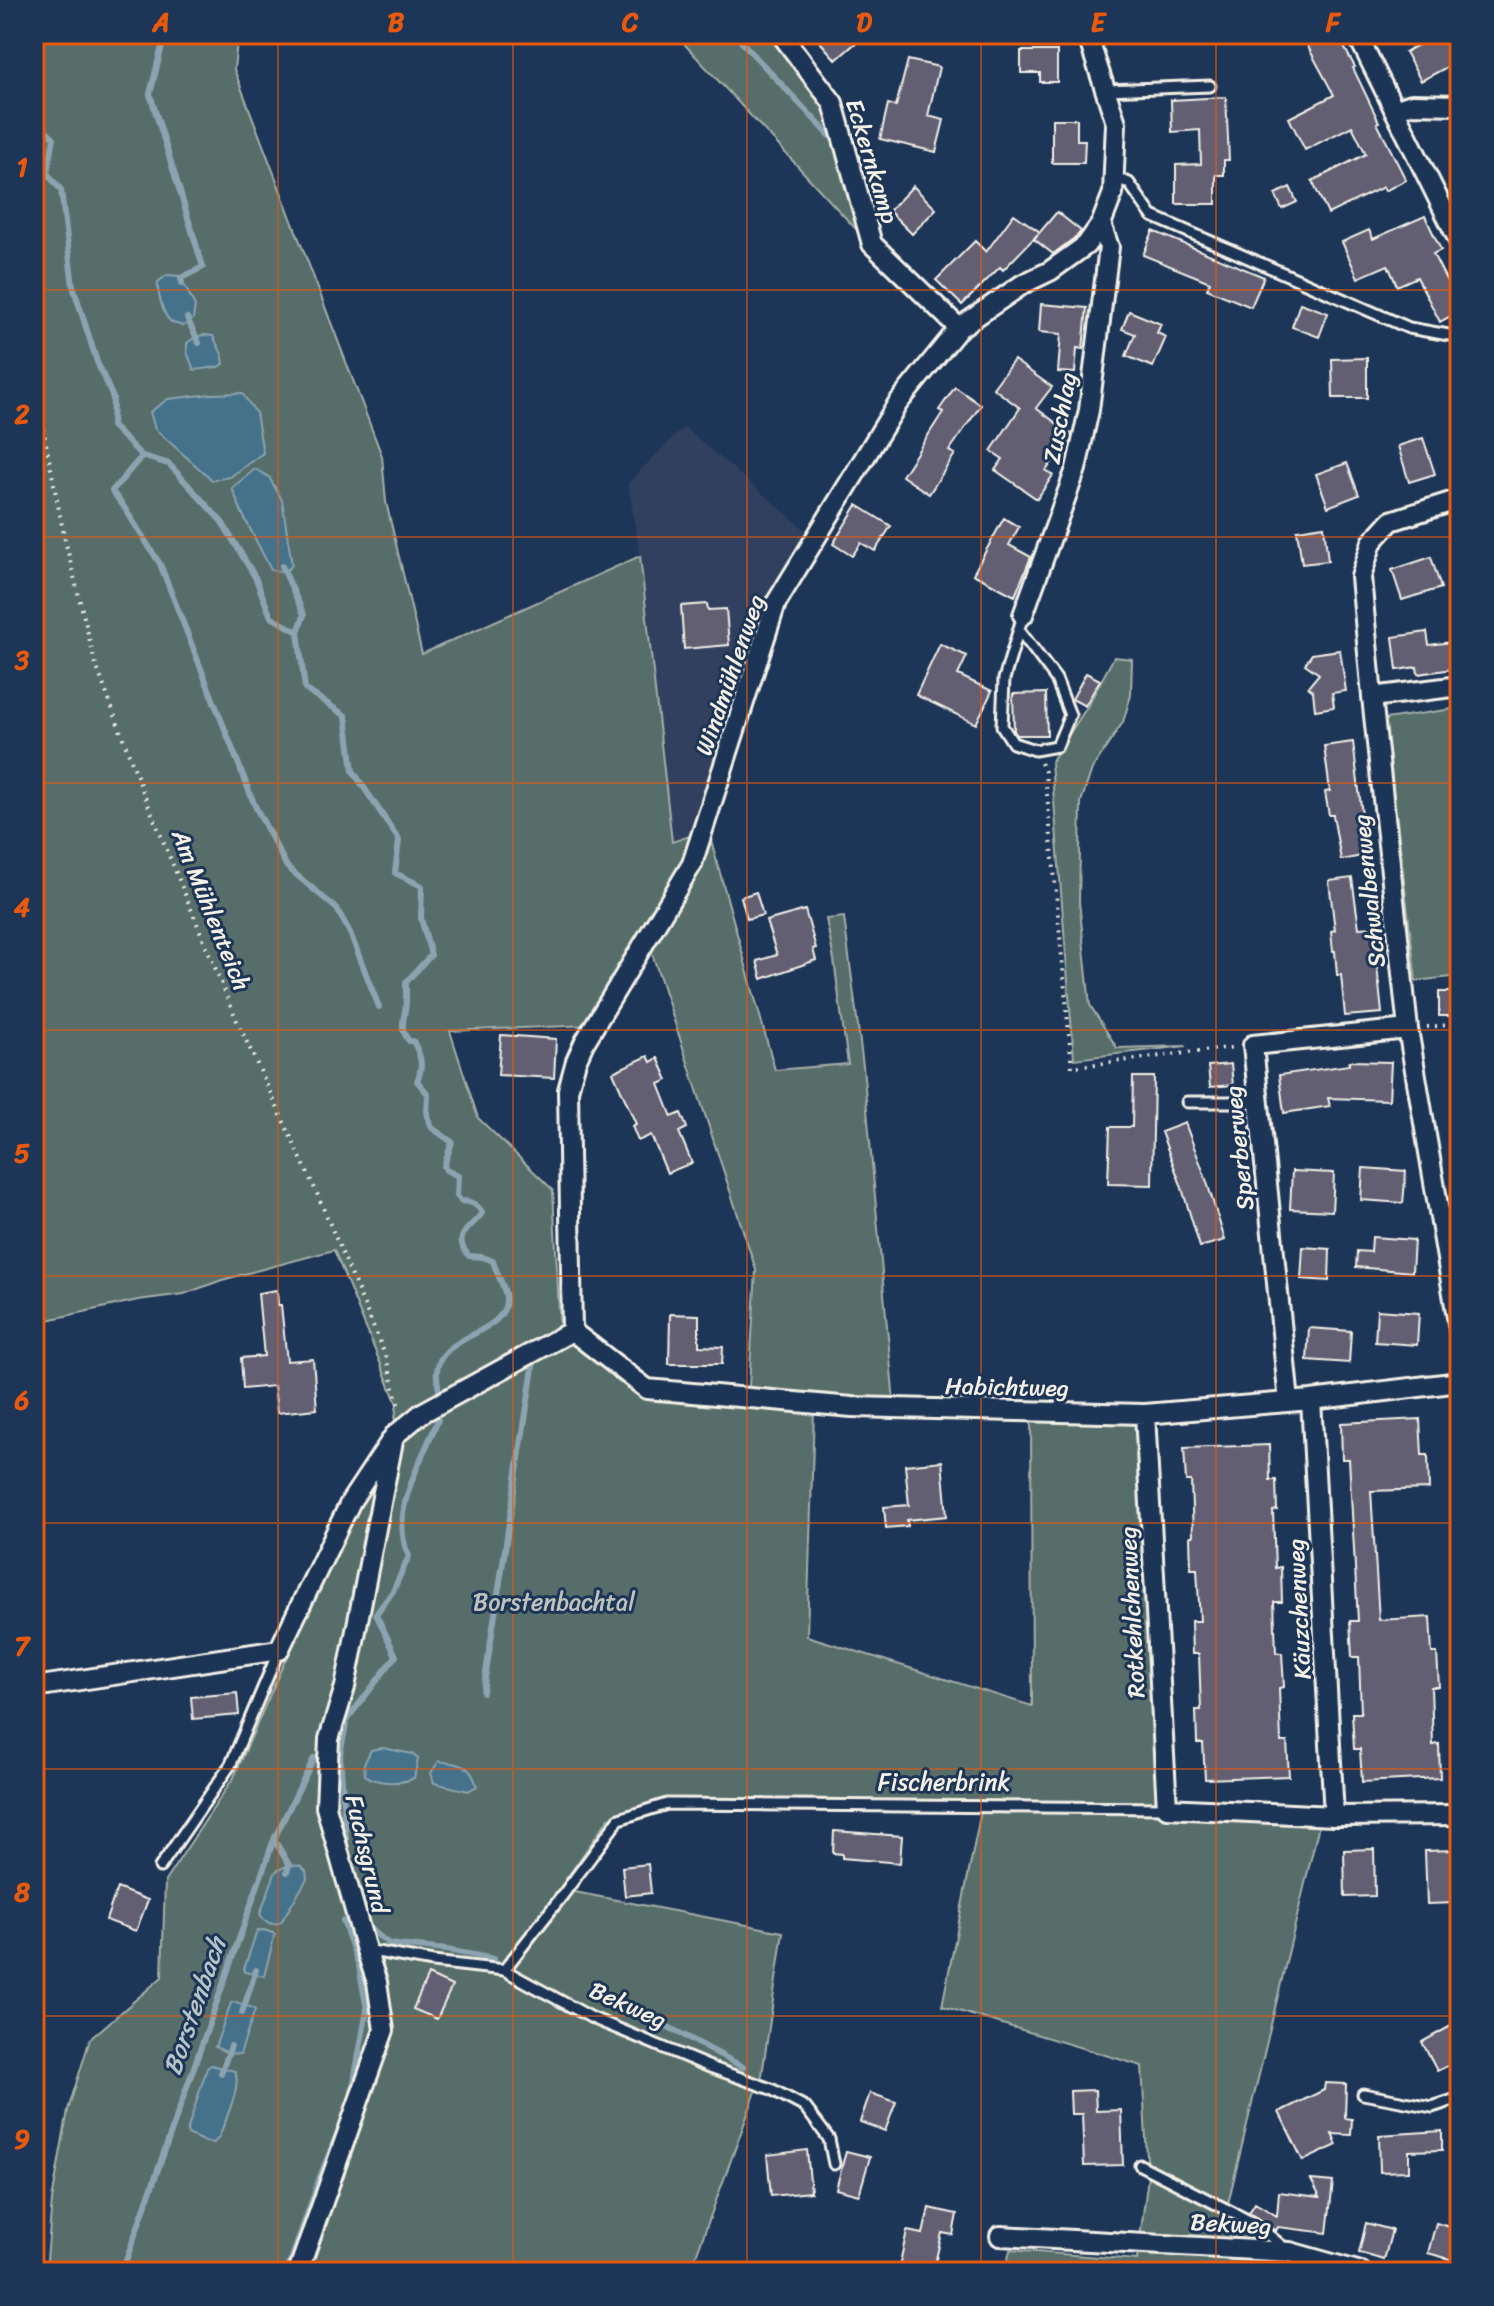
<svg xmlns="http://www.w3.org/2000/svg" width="1494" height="2306" font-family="Sriracha,sans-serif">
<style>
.built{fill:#32415f}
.green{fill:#576d69;stroke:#a6afa8;stroke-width:2;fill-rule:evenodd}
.water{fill:#45718b;stroke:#8ba4b0;stroke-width:2}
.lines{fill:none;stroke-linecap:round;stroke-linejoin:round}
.stream{stroke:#8ba4b0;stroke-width:6}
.building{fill:#635e73;stroke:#f4f1e8;stroke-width:2}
.service-casing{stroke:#f4f1e8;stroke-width:15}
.minor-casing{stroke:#f4f1e8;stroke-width:24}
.path{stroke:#f4f1e8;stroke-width:4;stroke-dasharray:2 6;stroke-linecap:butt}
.service{stroke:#1d3557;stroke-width:9}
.minor{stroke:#1d3557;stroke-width:18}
.grid{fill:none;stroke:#e8590c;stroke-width:2;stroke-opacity:0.55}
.labels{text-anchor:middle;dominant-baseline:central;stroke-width:6;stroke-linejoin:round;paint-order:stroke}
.street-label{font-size:24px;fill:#f4f1e8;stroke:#1d3557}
.park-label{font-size:24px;fill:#bdc3bc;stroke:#1d3557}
.water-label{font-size:26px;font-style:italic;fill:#b7c4c7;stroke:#1d3557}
.neatline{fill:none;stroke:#e8590c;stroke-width:3}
.grid-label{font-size:26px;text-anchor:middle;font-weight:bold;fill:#e8590c}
</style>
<rect width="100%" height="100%" fill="#1d3557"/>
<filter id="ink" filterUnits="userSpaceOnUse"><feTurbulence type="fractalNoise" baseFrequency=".0125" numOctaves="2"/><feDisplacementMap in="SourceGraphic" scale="16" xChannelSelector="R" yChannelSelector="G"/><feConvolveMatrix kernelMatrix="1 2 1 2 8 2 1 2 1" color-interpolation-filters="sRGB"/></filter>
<g filter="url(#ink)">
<path class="built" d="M 684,427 L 816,539 L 780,606 L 708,830 L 672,843 L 640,556 L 628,483 Z"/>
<path class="green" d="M 34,34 L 238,34 L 234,69 L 382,456 L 386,502 L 422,654 L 640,556 L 672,842 L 708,830 L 775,1070 L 848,1064 L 834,960 L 826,919 L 844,917 L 863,1066 L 895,1413 L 814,1410 L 807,1636 L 1032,1706 L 1031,1417 L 1135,1420 L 1160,1810 L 1320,1821 L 1225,2216 L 1352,2272 L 1005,2272 L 1010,2250 L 1137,2260 L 1148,2177 L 1142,2066 L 942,2006 L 983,1801 L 662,1799 L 609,1818 L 559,1889 L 783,1932 L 762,2075 L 690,2272 L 46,2272 L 52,2200 L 68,2110 L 90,2039 L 162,1977 L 165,1881 L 234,1777 L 351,1509 L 391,1445 L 397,1404 L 334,1250 L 222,1280 L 184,1294 L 138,1300 L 34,1323 ZM 646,935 L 756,1270 L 748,1403 L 642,1398 L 560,1330 L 553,1190 L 478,1118 L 450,1031 L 591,1025 Z
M 675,34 L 773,34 L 833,109 L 867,241 Z
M 1114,657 L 1132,659 L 1131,695 L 1123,722 L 1092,769 L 1081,802 L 1079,901 L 1090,1005 L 1117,1048 L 1186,1046 L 1074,1059 L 1051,762 L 1087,707 Z
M 1460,708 L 1460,976 L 1416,981 L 1385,719 Z"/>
<path class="water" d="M 167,275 L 180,276 L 195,306 L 193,319 L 183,326 C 180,325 172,323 170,321 C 163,315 157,291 158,282 Z
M 205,335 L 213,336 L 222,354 L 224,364 L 218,367 L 194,370 L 187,352 L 187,343 L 197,336 Z
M 242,393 L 256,413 L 263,453 L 230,477 L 212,480 L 155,429 L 150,412 L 168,399 L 212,394 Z
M 255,469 L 269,477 L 282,500 L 292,565 L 285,572 L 271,570 L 243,515 L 232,488 Z
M 383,1748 L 412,1754 L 418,1759 L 414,1778 C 402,1784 376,1784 365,1775 L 364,1764 L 371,1750 Z
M 439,1761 C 462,1765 469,1762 477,1786 L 468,1791 L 434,1783 L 431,1773 Z
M 289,1865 L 300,1866 L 306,1871 L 307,1879 L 281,1922 C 272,1926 265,1923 260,1914 L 276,1871 Z
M 264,1930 L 275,1934 L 264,1976 L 245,1972 L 244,1969 L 257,1931 Z
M 236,2002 L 253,2008 L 255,2010 L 240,2054 L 228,2053 L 215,2047 L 231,2003 Z
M 211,2065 L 235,2071 C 242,2087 225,2120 219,2137 L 214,2143 L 205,2142 L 188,2134 L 187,2131 L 207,2068 Z"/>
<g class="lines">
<path class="stream" d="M 165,34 L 150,94 L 203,267 L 181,278 L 182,283
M 734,34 L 833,139
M 34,119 L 54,138 L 47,173 L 61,190 L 73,286 L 97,362 L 113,398 L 112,426 L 142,456 L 169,464 L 222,522 L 255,577 L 271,617 L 298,632 L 305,689 L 346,716 L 353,771 L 399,840 L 395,873 L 422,886 L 421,918 L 431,955 L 406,982 C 406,989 406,996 406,1003 C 405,1018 398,1027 409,1041 L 413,1041 C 421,1056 424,1065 417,1081 L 428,1094 L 427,1115 L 432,1128 L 452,1142 L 444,1166 L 446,1170 L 458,1176 L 457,1196 L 461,1201 C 471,1201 478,1204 482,1213 C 472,1228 450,1235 469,1256 L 483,1257 L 493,1261 C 496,1273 504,1285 506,1297 C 509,1335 440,1333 437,1371 C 436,1377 438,1384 439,1390
M 187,318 L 199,343
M 142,456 L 112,491 L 124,507 L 160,564 L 255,806 L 287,867 L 337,909 L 350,933 L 379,1007
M 282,566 L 304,615 L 298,632
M 483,1692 L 534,1361
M 346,1725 L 340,1754 L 347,1853
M 339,1730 L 396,1656 L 376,1614 L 393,1591 L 409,1556 C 388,1513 422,1460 438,1420
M 274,1839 L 289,1865 L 287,1872
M 343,1921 L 359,1966 L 367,2010 L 352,2092
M 368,1927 L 389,1944 L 447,1950 L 494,1959
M 603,1995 L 631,2007 L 743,2067
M 242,2013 L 256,1970
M 221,2073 L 231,2046
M 122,2272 L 274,1839 L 314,1758
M 287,2272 L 321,2174 L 339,2129"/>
</g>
<path class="building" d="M 813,34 L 866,34 L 836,60 Z
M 1301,34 L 1337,34 L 1355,67 L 1353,68 L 1379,122 L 1377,123 L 1406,180 L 1385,191 L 1383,187 L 1328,214 L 1312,181 L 1366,154 L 1352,126 L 1305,150 L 1289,118 L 1334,95 Z
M 1438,34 L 1448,34 L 1460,60 L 1421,81 L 1405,52 Z
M 1021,51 L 1057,51 L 1057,82 L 1040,82 L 1040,73 L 1021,73 Z
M 908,60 L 939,67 L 928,116 L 944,120 L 936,152 L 880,139 L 888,104 L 896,106 Z
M 1226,97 L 1229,160 L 1224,160 L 1224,175 L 1216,175 L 1216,204 L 1176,204 L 1176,165 L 1201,164 L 1200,130 L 1172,132 L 1171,100 Z
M 1052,119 L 1077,119 L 1077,140 L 1085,140 L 1084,163 L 1052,163 Z
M 913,186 L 936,209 L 912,234 L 889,211 Z
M 1290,187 L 1297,202 L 1282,209 L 1275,194 Z
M 1057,212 L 1081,231 L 1077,236 L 1053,254 L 1034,239 Z
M 1014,214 L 1040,232 L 1003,270 L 1000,267 L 962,305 L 936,280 L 975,241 L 986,252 Z
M 1425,216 L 1441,250 L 1433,254 L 1460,307 L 1460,311 L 1440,322 L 1417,277 L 1397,286 L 1388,265 L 1358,278 L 1342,242 L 1369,230 L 1373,239 Z
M 1153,231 L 1264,277 L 1251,307 L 1207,289 L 1210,282 L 1143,255 Z
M 1300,303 L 1328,313 L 1319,337 L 1292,327 Z
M 1041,304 L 1087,308 L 1083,349 L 1077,348 L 1075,373 L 1058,372 L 1061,334 L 1039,332 Z
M 1129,311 L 1161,324 L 1157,333 L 1166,337 L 1153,367 L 1126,356 L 1135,334 L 1122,329 Z
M 1367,358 L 1367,398 L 1333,398 L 1332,359 Z
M 1014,360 L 1052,387 L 1036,408 L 1071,434 L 1046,471 L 1053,475 L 1037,499 L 995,470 L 1003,459 L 991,451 L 1020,408 L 993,388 Z
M 955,387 L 981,405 L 949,451 L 955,454 L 929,494 L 902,476 L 943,412 L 939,410 Z
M 1423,438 L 1435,474 L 1409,482 L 1398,446 Z
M 1347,463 L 1359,495 L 1328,507 L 1316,474 Z
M 857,505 L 891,526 L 875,551 L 861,543 L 852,556 L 833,544 Z
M 1004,518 L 1019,527 L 1009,545 L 1031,557 L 1015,596 L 973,574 Z
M 1324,526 L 1328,561 L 1302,564 L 1297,530 Z
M 1431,557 L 1441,588 L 1402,600 L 1392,570 Z
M 707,604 L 708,610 L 726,609 L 729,645 L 684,649 L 681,606 Z
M 1427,632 L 1429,645 L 1460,641 L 1460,668 L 1418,674 L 1417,667 L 1397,670 L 1393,637 Z
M 940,644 L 967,656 L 958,675 L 992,691 L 976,724 L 916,695 Z
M 1340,650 L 1346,691 L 1332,693 L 1334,707 L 1315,710 L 1313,691 L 1308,687 L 1319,674 L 1305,664 L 1312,654 Z
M 1086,673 L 1100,680 L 1085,706 L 1072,699 Z
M 1046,693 L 1047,735 L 1017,735 L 1014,731 L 1013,694 Z
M 1353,742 L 1367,855 L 1341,860 L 1333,815 L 1329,815 L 1325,792 L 1330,791 L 1324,746 Z
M 1352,878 L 1359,928 L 1373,927 L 1382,1013 L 1345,1016 L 1341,975 L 1337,975 L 1335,951 L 1333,951 L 1331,931 L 1335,930 L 1329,881 Z
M 756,892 L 763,915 L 747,919 L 741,897 Z
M 805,910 L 816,948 L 813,949 L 816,960 L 762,979 L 757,961 L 777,955 L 766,921 Z
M 1439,992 L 1460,992 L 1460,1016 L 1439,1016 Z
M 501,1035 L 556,1039 L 554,1078 L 498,1075 Z
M 648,1056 L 651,1062 L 658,1058 L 668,1080 L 659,1084 L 672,1117 L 681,1113 L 687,1128 L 679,1132 L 692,1163 L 667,1173 L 651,1135 L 638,1141 L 632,1126 L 636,1124 L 613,1072 Z
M 1349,1061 L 1391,1062 L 1389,1100 L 1328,1098 L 1330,1106 L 1284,1113 L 1279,1075 L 1349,1065 Z
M 1231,1064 L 1233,1085 L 1210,1087 L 1208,1066 Z
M 1133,1077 L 1154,1077 L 1152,1185 L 1108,1184 L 1110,1127 L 1132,1127 Z
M 1185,1123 L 1205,1176 L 1225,1240 L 1200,1247 L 1181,1185 L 1161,1132 Z
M 1363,1168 L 1406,1171 L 1403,1203 L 1361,1200 Z
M 1292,1171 L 1334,1173 L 1332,1211 L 1290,1209 Z
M 1372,1237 L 1414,1240 L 1412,1272 L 1356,1267 L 1357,1251 L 1371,1252 Z
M 1303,1247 L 1330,1249 L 1329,1281 L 1301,1279 Z
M 277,1290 L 278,1305 L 281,1305 L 287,1361 L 313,1359 L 317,1409 L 277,1413 L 274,1386 L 243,1389 L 241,1358 L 264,1356 L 258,1293 Z
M 1377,1310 L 1419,1313 L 1417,1345 L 1375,1342 Z
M 670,1314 L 699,1315 L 699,1346 L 723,1347 L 722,1364 L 669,1364 Z
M 1309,1328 L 1351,1331 L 1349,1363 L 1307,1360 Z
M 1420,1419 L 1422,1455 L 1428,1455 L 1429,1489 L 1371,1491 L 1379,1620 L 1430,1617 L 1432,1653 L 1437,1653 L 1439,1687 L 1431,1687 L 1433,1745 L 1439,1744 L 1440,1778 L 1362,1782 L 1360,1749 L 1354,1749 L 1352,1713 L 1361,1713 L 1359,1657 L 1352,1657 L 1350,1621 L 1358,1621 L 1349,1459 L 1342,1459 L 1341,1423 Z
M 1269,1445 L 1270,1480 L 1276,1480 L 1277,1510 L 1273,1511 L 1275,1568 L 1281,1567 L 1282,1602 L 1274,1602 L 1276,1653 L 1282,1653 L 1284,1687 L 1279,1688 L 1281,1742 L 1287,1742 L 1289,1776 L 1205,1779 L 1203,1743 L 1197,1743 L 1196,1710 L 1201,1710 L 1199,1654 L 1192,1654 L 1191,1621 L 1200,1621 L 1197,1569 L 1191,1569 L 1190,1536 L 1193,1536 L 1191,1481 L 1186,1481 L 1184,1448 Z
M 942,1461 L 947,1516 L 907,1520 L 908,1526 L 886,1528 L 884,1507 L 909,1505 L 905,1465 Z
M 237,1693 L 239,1715 L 193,1719 L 191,1697 Z
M 834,1831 L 902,1836 L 900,1863 L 842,1858 L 842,1854 L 833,1853 Z
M 1374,1849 L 1375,1896 L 1345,1897 L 1344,1850 Z
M 1455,1850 L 1457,1903 L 1427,1904 L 1425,1851 Z
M 648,1864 L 651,1893 L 625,1896 L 622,1867 Z
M 117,1888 L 148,1900 L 136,1931 L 106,1920 Z
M 428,1975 L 452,1986 L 437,2019 L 413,2009 Z
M 1460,2021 L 1460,2060 L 1437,2071 L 1422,2042 Z
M 1325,2083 L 1346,2084 L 1345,2118 L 1352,2119 L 1351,2135 L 1332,2134 L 1337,2145 L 1303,2161 L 1279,2112 L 1324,2090 Z
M 1095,2090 L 1096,2111 L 1121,2110 L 1123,2165 L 1084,2166 L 1082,2114 L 1071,2114 L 1070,2091 Z
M 870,2093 L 896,2102 L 885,2131 L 860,2122 Z
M 1442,2131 L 1442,2150 L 1409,2151 L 1409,2171 L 1380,2172 L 1379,2135 Z
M 807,2150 L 811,2192 L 771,2196 L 767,2155 Z
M 846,2151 L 870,2157 L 859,2195 L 836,2189 Z
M 1311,2180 L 1333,2182 L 1327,2233 L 1278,2227 L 1276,2231 L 1249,2213 L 1255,2203 L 1277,2216 L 1279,2192 L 1320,2197 Z
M 929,2208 L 957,2214 L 953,2235 L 942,2233 L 933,2272 L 898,2272 L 907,2231 L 923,2234 Z
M 1366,2223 L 1392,2230 L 1384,2260 L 1359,2253 Z
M 1436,2223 L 1460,2230 L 1460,2262 L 1428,2253 Z"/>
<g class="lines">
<g class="service-casing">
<path id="service" d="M 1106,90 L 1210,86
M 1114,177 L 1129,183 L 1152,216 L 1409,328 L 1460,337
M 1019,630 L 1056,679 L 1070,715 L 1057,746 L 1035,750 L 1013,743 L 1002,726 L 1004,679 L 1023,615
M 1187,1102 L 1258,1102
M 160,1867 L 231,1764 L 279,1650
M 366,1950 L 433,1962 L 504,1970 L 592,2018 L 710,2067 L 771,2089 L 805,2107 L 829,2139 L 834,2164
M 504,1970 L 562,1896 L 619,1819 L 667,1804 L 1167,1808
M 1363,2094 L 1432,2107 L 1460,2098
M 1140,2165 L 1255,2224 L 1287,2250"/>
</g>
<g class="minor-casing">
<path id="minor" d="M 781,34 L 833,103 L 872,244 L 959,328
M 1357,34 L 1460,243
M 1394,110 L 1412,104 L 1460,105
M 1460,499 L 1391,521 L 1372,542 L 1361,577 L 1372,697 L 1408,1029 L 1460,1335
M 1023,615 L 1076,469 L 1089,410 L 1109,247 L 1101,224
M 1372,697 L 1460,686
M 572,1331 L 568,1090 L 576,1061 L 584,1043 L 692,864 L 776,603 L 898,403 L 959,328 L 1023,284 L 1050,271 L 1086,245 L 1101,224 L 1113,193 L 1116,123 L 1087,34
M 572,1331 L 647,1389 L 852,1407 L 1145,1414 L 1311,1400 L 1460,1382
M 1311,1400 L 1334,1816
M 1289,1402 L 1253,1045 L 1408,1029
M 1145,1414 L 1167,1808 L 1334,1816 L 1460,1815
M 34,1687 L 279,1650 L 351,1501 L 394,1436 L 422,1413 L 572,1331
M 1000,2236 L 1290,2252 L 1361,2272
M 298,2272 L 384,2030 L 377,1982 L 366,1950 L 326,1807 L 329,1739 L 345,1687 L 394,1436"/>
</g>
<path class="path" d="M 34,381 L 64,536 L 95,662 L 143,792 L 237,1021 L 316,1191 L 386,1357 L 399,1407
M 1041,763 L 1045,772 L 1072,1067 L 1236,1047
M 1427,1027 L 1460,1024"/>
<use href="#service" class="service"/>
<use href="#minor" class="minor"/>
</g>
</g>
<path class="grid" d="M 278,34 L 278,2272M 513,34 L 513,2272M 747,34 L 747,2272M 981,34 L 981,2272M 1216,34 L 1216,2272M 34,290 L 1460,290M 34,537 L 1460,537M 34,783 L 1460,783M 34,1030 L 1460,1030M 34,1276 L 1460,1276M 34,1523 L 1460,1523M 34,1769 L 1460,1769M 34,2016 L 1460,2016"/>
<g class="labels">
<g class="street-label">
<text transform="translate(872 161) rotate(73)">Eckernkamp</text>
<text transform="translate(1060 418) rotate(-79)">Zuschlag</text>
<text transform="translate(730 675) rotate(-71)">Windmühlenweg</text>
<text transform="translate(1369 891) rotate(-96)">Schwalbenweg</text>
<text transform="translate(211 910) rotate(68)">Am Mühlenteich</text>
<text transform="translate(1239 1148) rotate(-96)">Sperberweg</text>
<text transform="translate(1007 1387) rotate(1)">Habichtweg</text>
<text transform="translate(1299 1609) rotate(-93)">Käuzchenweg</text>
<text transform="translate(1132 1612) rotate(-93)">Rotkehlchenweg</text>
<text x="944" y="1782">Fischerbrink</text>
<text transform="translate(367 1854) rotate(77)">Fuchsgrund</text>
<text transform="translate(628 2005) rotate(24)">Bekweg</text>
<text transform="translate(1231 2224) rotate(3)">Bekweg</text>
</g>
<g class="park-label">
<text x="554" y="1602">Borstenbachtal</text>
</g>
<g class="water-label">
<text transform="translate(194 2006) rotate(-71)">Borstenbach</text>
</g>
</g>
<rect width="1494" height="2306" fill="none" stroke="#1d3557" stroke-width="88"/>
<rect x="44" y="44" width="1406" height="2218" class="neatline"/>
<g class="grid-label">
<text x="161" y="31">A</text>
<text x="396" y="31">B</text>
<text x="630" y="31">C</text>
<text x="864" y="31">D</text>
<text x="1098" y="31">E</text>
<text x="1333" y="31">F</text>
<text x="22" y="176">1</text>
<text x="22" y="423">2</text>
<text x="22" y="669">3</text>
<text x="22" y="916">4</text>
<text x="22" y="1162">5</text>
<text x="22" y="1409">6</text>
<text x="22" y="1655">7</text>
<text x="22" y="1901">8</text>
<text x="22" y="2148">9</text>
</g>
</svg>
